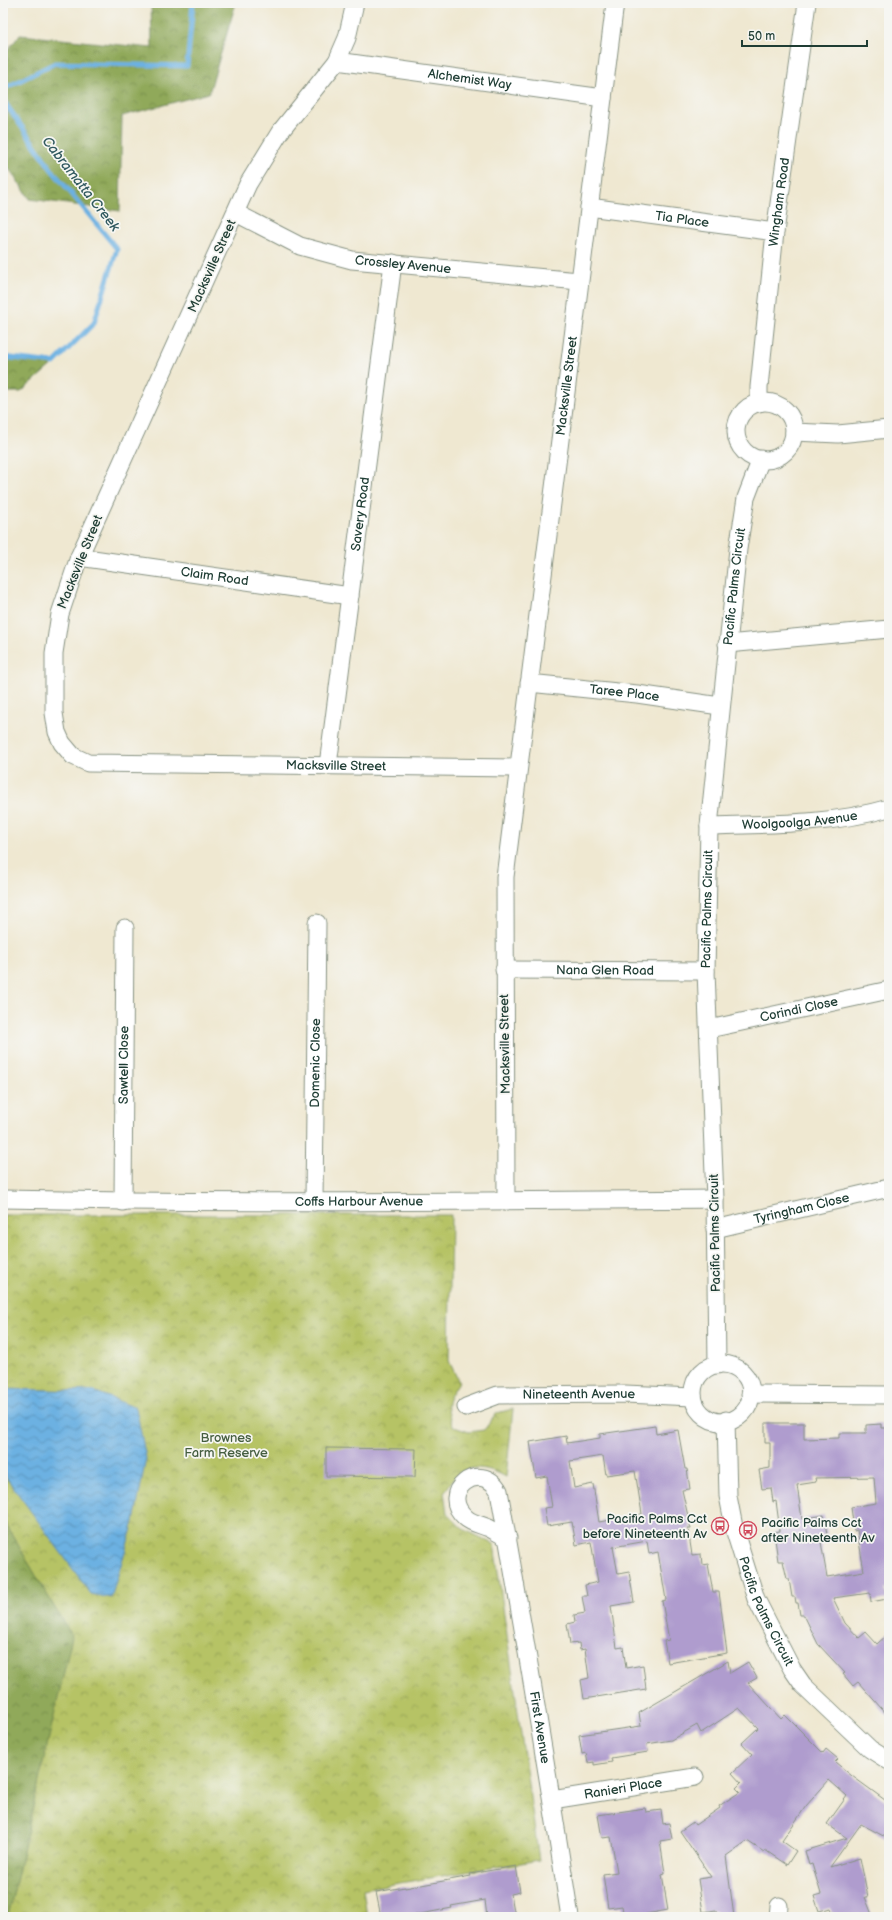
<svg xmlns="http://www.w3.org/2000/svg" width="892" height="1920" font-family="'Balsamiq Sans',sans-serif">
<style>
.forest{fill:url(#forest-crowns);stroke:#587347}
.park{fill:url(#park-crowns);stroke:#6a804c}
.water{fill:url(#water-waves);stroke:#46778b}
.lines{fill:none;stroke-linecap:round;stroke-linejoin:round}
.stream{stroke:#6cb1e2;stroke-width:5}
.building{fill:#af9cce;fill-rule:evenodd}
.minor-casing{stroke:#879282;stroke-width:19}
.minor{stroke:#fff;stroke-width:17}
.labels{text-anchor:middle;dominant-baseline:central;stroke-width:3.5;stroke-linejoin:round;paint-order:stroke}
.street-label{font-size:13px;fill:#1f3d34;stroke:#f6f6f2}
.park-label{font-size:13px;fill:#455e40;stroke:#f6f6f2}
.poi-label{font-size:13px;fill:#1f3d34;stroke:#f6f6f2;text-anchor:end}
.water-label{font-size:14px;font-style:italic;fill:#325a60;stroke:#f6f6f2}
</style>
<defs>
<pattern id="forest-crowns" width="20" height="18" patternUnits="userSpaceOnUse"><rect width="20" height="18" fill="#90a95a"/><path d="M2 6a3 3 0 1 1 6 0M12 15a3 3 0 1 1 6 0" fill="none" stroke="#758b4b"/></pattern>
<pattern id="park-crowns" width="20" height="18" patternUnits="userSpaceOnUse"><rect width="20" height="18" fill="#b6c365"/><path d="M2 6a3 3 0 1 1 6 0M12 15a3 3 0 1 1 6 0" fill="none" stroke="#93a054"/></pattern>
<pattern id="water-waves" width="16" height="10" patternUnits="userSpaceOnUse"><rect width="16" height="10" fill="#6cb1e2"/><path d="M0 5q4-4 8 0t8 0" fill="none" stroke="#5891b8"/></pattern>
</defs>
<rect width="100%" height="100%" fill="#f6f6f2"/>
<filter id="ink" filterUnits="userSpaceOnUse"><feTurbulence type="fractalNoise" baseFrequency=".025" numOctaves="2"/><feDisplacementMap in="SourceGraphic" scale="8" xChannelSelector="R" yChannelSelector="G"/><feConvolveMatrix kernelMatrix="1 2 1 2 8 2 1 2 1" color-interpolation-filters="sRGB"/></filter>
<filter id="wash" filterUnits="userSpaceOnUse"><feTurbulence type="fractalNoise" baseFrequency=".012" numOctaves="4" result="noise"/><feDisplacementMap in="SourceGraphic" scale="16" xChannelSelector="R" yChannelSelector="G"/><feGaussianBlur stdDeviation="0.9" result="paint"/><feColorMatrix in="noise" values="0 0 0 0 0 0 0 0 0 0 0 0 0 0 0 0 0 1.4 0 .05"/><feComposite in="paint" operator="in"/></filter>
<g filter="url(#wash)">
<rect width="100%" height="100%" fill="#efe8d1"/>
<path class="forest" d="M 151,3 L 236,3 L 209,93 L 122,116 L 120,211 L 30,199 L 3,160 L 3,55 L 20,35 L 152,48 Z
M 3,357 L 54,363 L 21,392 L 3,392 Z
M 3,1519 L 72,1637 L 8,1917 L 3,1917 Z"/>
<path class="park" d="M 3,1215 L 451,1215 L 449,1361 L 459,1382 C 446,1401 444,1406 454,1427 L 469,1432 L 484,1430 L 497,1413 L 513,1409 L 506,1477 C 492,1469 473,1463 458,1474 C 453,1478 449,1487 444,1492 L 447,1513 L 463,1529 L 494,1544 L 539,1860 L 363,1889 L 367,1917 L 8,1917 L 72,1637 L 3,1519 Z"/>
<path class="water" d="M 3,1389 L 94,1391 L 136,1408 L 146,1458 L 134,1522 L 111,1598 L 91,1594 L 3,1473 Z"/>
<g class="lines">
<path class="stream" d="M 3,89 L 55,63 L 187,66 L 193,3
M 3,100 L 52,170 L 117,249 L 94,323 L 54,363 L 3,357
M 3,1553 L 3,1555"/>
</g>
<g id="blocks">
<path class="building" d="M 765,1423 L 804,1423 L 804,1439 L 839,1438 L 839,1433 L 866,1433 L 866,1425 L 881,1424 L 881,1428 L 889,1428 L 889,1589 L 885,1589 L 887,1599 L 871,1602 L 870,1593 L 833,1598 L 845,1623 L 859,1638 L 866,1632 L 877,1644 L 889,1633 L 889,1717 L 858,1682 L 853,1686 L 843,1674 L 845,1673 L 818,1644 L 804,1615 L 800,1615 L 798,1603 L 796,1603 L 795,1597 L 792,1597 L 789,1579 L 787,1579 L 783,1561 L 778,1561 L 774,1532 L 780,1531 L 776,1501 L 773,1502 L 771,1488 L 762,1489 L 759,1470 L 770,1468 L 770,1443 L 765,1443 ZM 874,1477 L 876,1503 L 851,1507 L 854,1531 L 857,1530 L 864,1571 L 827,1577 L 820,1536 L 827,1535 L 824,1515 L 802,1519 L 797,1485 L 816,1482 L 815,1478 Z
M 655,1426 L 656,1434 L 678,1430 L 685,1469 L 687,1469 L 690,1489 L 682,1490 L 691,1529 L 688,1529 L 692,1555 L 701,1554 L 702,1565 L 708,1564 L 713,1592 L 719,1592 L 727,1653 L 668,1663 L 664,1641 L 669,1640 L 662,1601 L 666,1600 L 658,1552 L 649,1554 L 647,1541 L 613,1547 L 618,1574 L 629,1572 L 634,1602 L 611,1606 L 617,1648 L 623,1647 L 626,1668 L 643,1665 L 646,1689 L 584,1699 L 581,1680 L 589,1678 L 585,1649 L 580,1650 L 579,1643 L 570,1644 L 567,1624 L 575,1622 L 574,1615 L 585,1613 L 582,1596 L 587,1596 L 585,1585 L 598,1582 L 591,1542 L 576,1545 L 572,1522 L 547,1526 L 544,1508 L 552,1507 L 547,1476 L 536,1478 L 530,1442 L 566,1436 L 567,1443 L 600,1438 L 600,1434 ZM 603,1456 L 606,1475 L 635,1471 L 642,1514 L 599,1522 L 593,1484 L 574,1488 L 570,1461 Z
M 326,1448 L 416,1449 L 415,1477 L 326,1476 Z
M 728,1661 L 730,1673 L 748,1662 L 757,1678 L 748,1683 L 781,1719 L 785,1715 L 823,1753 L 826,1749 L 838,1759 L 835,1762 L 852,1776 L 889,1803 L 889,1839 L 861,1824 L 830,1867 L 860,1858 L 868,1897 L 865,1897 L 873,1917 L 834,1917 L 831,1908 L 819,1911 L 814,1896 L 821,1894 L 812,1864 L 809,1865 L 805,1851 L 847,1838 L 827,1824 L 847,1796 L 829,1780 L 806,1806 L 782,1841 L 796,1851 L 787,1865 L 765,1850 L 764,1852 L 747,1841 L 726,1856 L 734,1917 L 717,1917 L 716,1910 L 703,1912 L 698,1879 L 711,1877 L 680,1831 L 693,1822 L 695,1825 L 720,1808 L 719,1806 L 740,1792 L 736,1788 L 741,1783 L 732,1773 L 752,1754 L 742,1743 L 758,1728 L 739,1708 L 701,1733 L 697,1725 L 671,1740 L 647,1744 L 648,1752 L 611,1758 L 612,1762 L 594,1765 L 594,1762 L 588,1763 L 586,1753 L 582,1754 L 579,1735 L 641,1726 L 639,1713 Z
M 645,1808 L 646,1812 L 661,1810 L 663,1824 L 669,1823 L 672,1839 L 660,1841 L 665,1873 L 662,1874 L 668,1910 L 646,1914 L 646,1917 L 624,1917 L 622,1906 L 608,1908 L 603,1874 L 617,1872 L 611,1837 L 602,1838 L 598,1815 Z
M 516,1866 L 520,1892 L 511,1894 L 515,1917 L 487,1917 L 485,1900 L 451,1906 L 452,1908 L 410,1916 L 411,1917 L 381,1917 L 376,1892 L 405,1887 L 405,1888 L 471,1876 L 470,1874 Z"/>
</g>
</g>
<g filter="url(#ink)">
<use href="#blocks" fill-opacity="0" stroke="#879282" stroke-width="1"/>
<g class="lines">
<g class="minor-casing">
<g id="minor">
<path id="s1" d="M 355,3 L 347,38 L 337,61 L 280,132 L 248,184 L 79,557 L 60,614 L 54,653 L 54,713 L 57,732 L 62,743 L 73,756 L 88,763 L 518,768"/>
<path id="s2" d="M 337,61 L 603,98"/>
<path id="s3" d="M 589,207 L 775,232"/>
<path id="s4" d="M 236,213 L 300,246 L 352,260 L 579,281"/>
<circle cx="765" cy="431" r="29"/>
<path id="s5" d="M 759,403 L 759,387 L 775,232 L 807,3"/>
<path d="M 794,432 L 838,434 L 889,429"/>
<path id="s6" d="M 79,557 L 350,596"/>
<path d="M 727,644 L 889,629"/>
<path id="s7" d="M 529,683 L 637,694 L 720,706"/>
<path id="s8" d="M 328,765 L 393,263"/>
<path id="s9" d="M 709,826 C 769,824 831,825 889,808"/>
<path id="s10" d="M 504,970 L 706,971"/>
<path id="s11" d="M 709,1029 L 889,990"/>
<path id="s12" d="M 3,1199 C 240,1204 478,1201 715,1199"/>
<path id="s13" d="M 506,1201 L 505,877 L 615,3"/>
<path id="s14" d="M 123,1202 L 125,928"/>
<path id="s15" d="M 314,1202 L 317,923"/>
<path id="s16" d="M 715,1229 L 889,1188"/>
<circle cx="722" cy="1393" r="29"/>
<path id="s17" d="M 717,1365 L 715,1199 L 706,971 L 709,826 L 738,549 L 746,498 L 761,459"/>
<path d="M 750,1394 L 889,1395"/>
<path id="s18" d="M 466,1407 L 498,1395 L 625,1394 L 693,1397"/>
<path id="s19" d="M 726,1420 L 728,1496 L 735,1532 L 756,1599 L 792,1669 L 803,1685 L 870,1749 L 889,1761"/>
<path id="s20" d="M 508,1538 C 501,1535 495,1531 489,1528 C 482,1525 471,1523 466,1518 C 436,1492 481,1458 499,1491 C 524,1632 548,1775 570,1917"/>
<path id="s21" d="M 552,1800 L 695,1777"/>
<path d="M 778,1917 L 779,1906"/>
</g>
</g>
<use href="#minor" class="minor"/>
</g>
</g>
<defs>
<g id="bus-ring" transform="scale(0.9)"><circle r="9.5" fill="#f6f6f2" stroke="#d1495b" stroke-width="1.5"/><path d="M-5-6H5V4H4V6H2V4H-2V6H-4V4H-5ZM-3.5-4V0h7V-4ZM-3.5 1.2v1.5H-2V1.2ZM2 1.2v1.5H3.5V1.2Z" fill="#d1495b"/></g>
</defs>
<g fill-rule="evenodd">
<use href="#bus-ring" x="720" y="1526"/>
<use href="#bus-ring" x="748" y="1530"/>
</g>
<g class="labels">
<g class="street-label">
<text stroke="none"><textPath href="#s2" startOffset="134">Alchemist Way</textPath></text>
<text stroke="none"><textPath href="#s5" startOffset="202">Wingham Road</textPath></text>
<text stroke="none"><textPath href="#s3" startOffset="94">Tia Place</textPath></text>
<text stroke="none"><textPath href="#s4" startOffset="177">Crossley Avenue</textPath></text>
<text transform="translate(212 266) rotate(-66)">Macksville Street</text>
<text stroke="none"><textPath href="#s13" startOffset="819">Macksville Street</textPath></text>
<text stroke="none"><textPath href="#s8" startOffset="253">Savery Road</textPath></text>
<text transform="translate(80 562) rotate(-68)">Macksville Street</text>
<text stroke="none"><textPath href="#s6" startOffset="137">Claim Road</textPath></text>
<text stroke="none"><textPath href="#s17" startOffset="780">Pacific Palms Circuit</textPath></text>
<text stroke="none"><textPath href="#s7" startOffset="96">Taree Place</textPath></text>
<text stroke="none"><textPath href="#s1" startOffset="1095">Macksville Street</textPath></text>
<text stroke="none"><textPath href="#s9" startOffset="91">Woolgoolga Avenue</textPath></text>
<text stroke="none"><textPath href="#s17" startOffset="456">Pacific Palms Circuit</textPath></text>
<text stroke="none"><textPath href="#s10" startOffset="101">Nana Glen Road</textPath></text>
<text stroke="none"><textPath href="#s11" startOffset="92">Corindi Close</textPath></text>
<text transform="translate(505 1044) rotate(-91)">Macksville Street</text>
<text stroke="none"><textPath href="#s15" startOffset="139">Domenic Close</textPath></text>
<text stroke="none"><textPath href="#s14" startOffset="137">Sawtell Close</textPath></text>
<text stroke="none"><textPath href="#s12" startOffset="356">Coffs Harbour Avenue</textPath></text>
<text stroke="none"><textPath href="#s16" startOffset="89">Tyringham Close</textPath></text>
<text transform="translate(715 1233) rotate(-91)">Pacific Palms Circuit</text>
<text stroke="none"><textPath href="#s18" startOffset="115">Nineteenth Avenue</textPath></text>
<text stroke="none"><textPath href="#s19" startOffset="198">Pacific Palms Circuit</textPath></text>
<text stroke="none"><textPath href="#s20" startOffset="369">First Avenue</textPath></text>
<text stroke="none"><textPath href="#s21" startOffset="72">Ranieri Place</textPath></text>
</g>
<g class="park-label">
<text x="226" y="1438">Brownes<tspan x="226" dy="15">Farm Reserve</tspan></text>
</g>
<g class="poi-label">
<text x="707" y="1519">Pacific Palms Cct<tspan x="707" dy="15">before Nineteenth Av</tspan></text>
<text x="761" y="1523" text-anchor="start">Pacific Palms Cct<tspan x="761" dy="15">after Nineteenth Av</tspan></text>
</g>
<g class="water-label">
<text transform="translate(81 184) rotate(52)">Cabramatta Creek</text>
</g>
</g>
<rect width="892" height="1920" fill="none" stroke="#f6f6f2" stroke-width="16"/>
<path d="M742 40v6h125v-6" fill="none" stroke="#1f3d34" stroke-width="2"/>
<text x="748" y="40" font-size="12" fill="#1f3d34" stroke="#f6f6f2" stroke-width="3" paint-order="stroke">50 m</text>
</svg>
